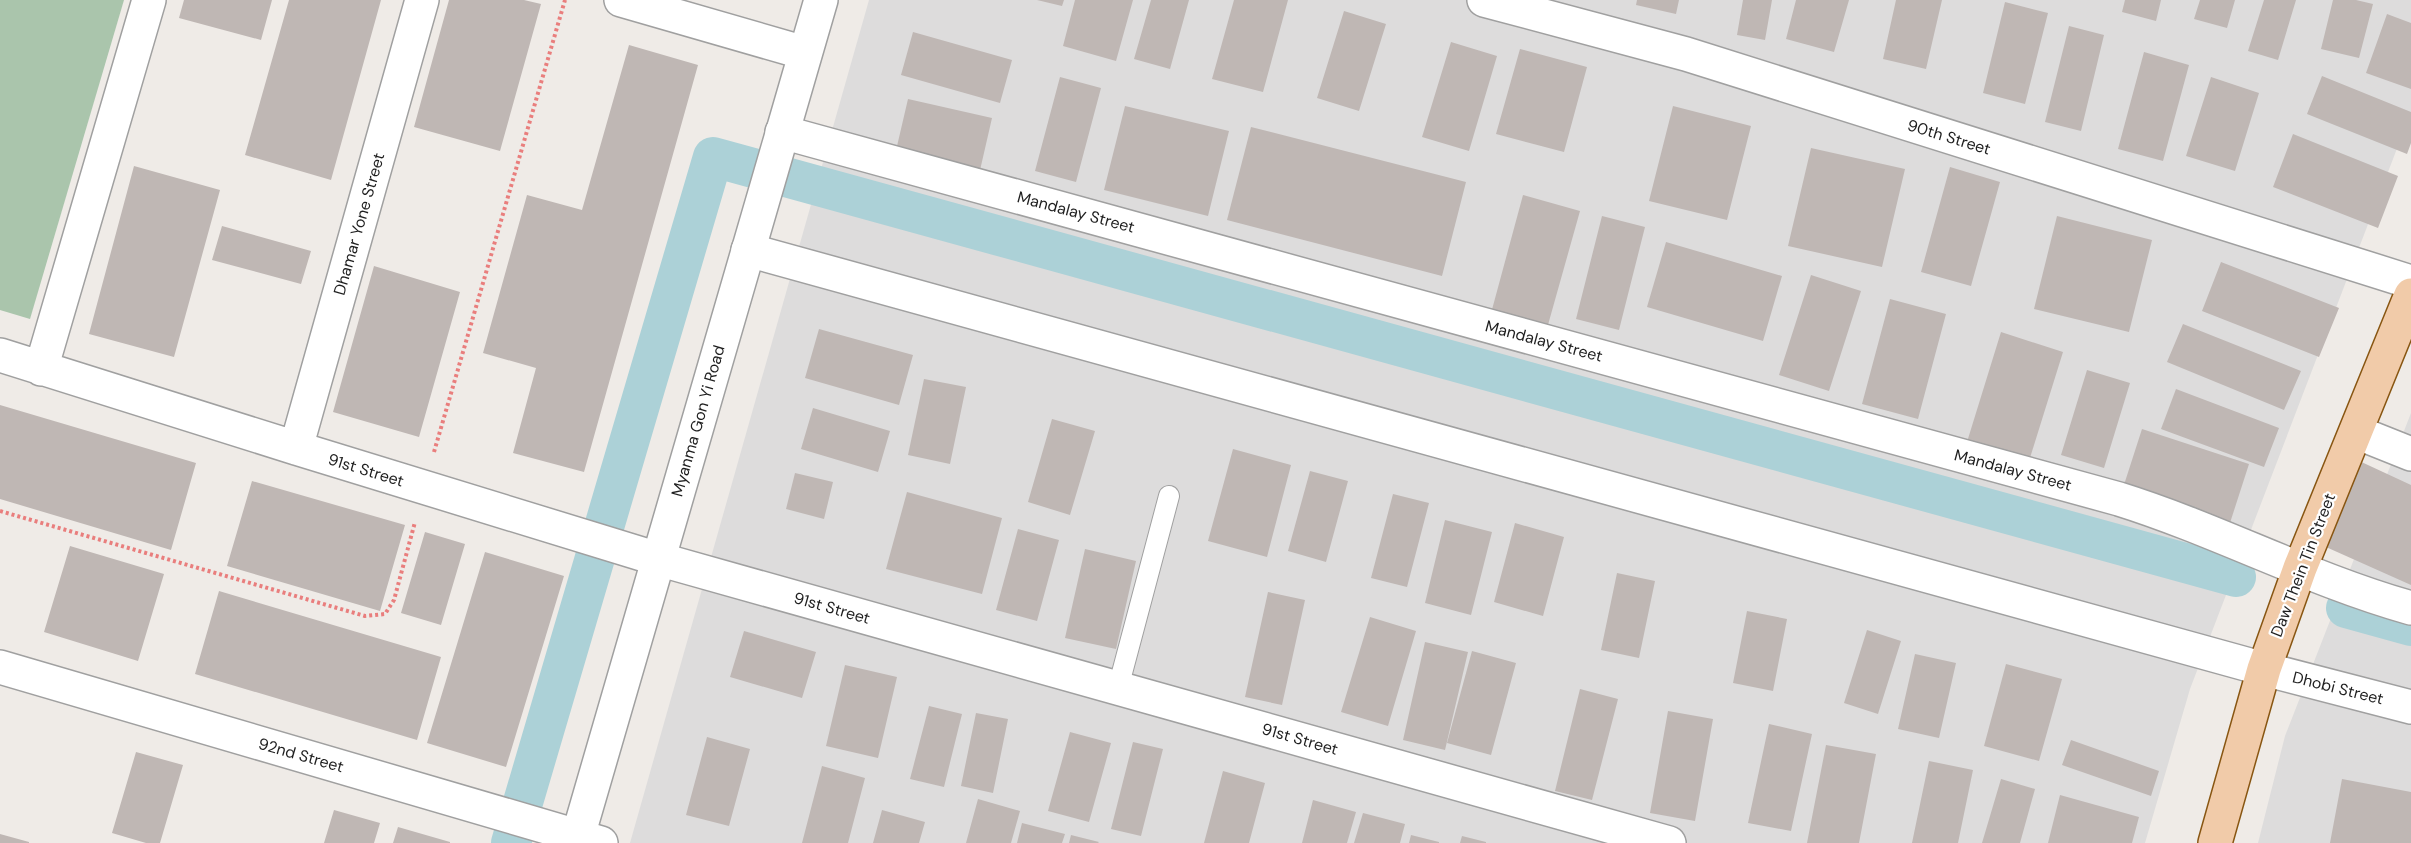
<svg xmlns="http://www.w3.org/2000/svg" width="2411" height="843" font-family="'DM Sans',sans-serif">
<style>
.residential{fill:#dddcdc}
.cemetery{fill:#aac5ac}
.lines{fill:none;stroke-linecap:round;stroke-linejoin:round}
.canal{stroke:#acd1d7;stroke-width:40}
.building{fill:#bfb7b4}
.service-casing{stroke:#a0a0a0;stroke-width:22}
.minor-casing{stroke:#a0a0a0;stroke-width:36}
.tertiary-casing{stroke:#a0a0a0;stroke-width:36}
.primary-casing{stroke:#885612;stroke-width:36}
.path{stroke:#e97e7d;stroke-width:4;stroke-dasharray:3 3;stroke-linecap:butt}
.service{stroke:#fff;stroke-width:20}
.minor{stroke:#fff;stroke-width:33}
.tertiary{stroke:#fff;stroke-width:33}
.primary{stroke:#f1cba9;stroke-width:33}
.labels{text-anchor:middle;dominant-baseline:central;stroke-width:4.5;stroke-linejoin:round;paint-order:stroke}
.street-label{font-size:16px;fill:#1f1f1f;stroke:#fff}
</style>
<rect width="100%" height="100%" fill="#efebe7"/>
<path class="residential" d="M 869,0 L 2411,0 L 2411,112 L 2190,689 L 2145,843 L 630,843 Z
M 2411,413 L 2411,843 L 2258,843 L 2285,736 Z"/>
<path class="cemetery" d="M 0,0 L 124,0 L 30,319 L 0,310 Z"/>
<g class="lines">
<path class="canal" d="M 2346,608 L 2411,626
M 511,843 L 713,157 L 2236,577"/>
</g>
<path class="building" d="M 184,0 L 272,0 L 261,40 L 179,18 Z
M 289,0 L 381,0 L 331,180 L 245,155 Z
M 449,0 L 524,0 L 541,4 L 500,151 L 414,127 Z
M 1037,0 L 1064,0 L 1062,6 Z
M 1075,0 L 1133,0 L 1116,61 L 1063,46 Z
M 1151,0 L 1189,0 L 1170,69 L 1134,59 Z
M 1234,0 L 1288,0 L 1263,92 L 1212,79 Z
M 1637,0 L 1679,0 L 1676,14 L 1636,5 Z
M 1743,0 L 1772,0 L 1765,40 L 1737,35 Z
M 1796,0 L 1849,0 L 1834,52 L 1786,39 Z
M 1896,0 L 1942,0 L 1926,69 L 1883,59 Z
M 2125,0 L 2161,0 L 2156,21 L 2122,12 Z
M 2200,0 L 2235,0 L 2227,28 L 2194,19 Z
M 2264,0 L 2296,0 L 2278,60 L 2248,51 Z
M 2333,0 L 2356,0 L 2373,4 L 2359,58 L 2321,49 Z
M 2005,2 L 2048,13 L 2025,104 L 1983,93 Z
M 1344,11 L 1386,24 L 1359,111 L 1317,98 Z
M 2387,14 L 2411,23 L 2411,89 L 2366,73 Z
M 2069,26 L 2104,35 L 2081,131 L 2045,122 Z
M 913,32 L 1012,60 L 1000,103 L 901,75 Z
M 1451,42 L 1497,56 L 1469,151 L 1422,137 Z
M 629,45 L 698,65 L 584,472 L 513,453 L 536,368 L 483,353 L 527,195 L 582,210 Z
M 1520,49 L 1587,67 L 1564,152 L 1496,134 Z
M 2144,52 L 2189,65 L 2163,161 L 2118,149 Z
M 2322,76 L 2411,112 L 2411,143 L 2407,154 L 2307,114 Z
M 1060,77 L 1101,88 L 1076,182 L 1035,171 Z
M 2211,77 L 2259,93 L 2235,171 L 2186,156 Z
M 908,99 L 992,118 L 978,179 L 894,159 Z
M 1125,106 L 1229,131 L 1208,216 L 1104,190 Z
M 1673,106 L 1751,126 L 1727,220 L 1649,201 Z
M 1251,127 L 1466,182 L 1442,276 L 1227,220 Z
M 2293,134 L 2398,176 L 2378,228 L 2273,187 Z
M 1811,148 L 1905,169 L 1882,267 L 1788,246 Z
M 134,166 L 220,190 L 174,357 L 89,334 Z
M 1950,167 L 2000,182 L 1971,286 L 1921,272 Z
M 1523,195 L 1580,211 L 1546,332 L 1490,317 Z
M 1602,216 L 1645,227 L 1619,330 L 1576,319 Z
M 2057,216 L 2152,240 L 2129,332 L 2034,309 Z
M 222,226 L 311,251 L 301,284 L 212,260 Z
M 1666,242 L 1782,276 L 1763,341 L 1647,307 Z
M 2221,262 L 2339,308 L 2319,357 L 2202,311 Z
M 374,266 L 460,292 L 419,437 L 333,412 Z
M 1811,275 L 1861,291 L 1829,391 L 1779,375 Z
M 1890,299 L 1946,314 L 1918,419 L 1862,404 Z
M 2183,324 L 2301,371 L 2284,410 L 2167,362 Z
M 819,329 L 913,355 L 899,405 L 805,378 Z
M 2001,332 L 2063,352 L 2029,461 L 1967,442 Z
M 2087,370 L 2130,383 L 2104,468 L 2061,455 Z
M 924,379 L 966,387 L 950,464 L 908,455 Z
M 2176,389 L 2279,428 L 2264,467 L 2161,429 Z
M 0,405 L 196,463 L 171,550 L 0,499 Z
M 813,408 L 890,431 L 878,472 L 801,449 Z
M 1052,419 L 1095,431 L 1070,515 L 1028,502 Z
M 2142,429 L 2249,464 L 2229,526 L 2122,491 Z
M 1233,449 L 1291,465 L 1267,557 L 1208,541 Z
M 2355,459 L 2411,485 L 2411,585 L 2317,543 Z
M 1310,471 L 1348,481 L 1326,562 L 1288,551 Z
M 795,473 L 833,482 L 824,519 L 786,509 Z
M 252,481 L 405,525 L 380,611 L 227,566 Z
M 907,492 L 1002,518 L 982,594 L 886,569 Z
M 1393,494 L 1429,503 L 1407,587 L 1371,578 Z
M 1445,520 L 1492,532 L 1471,615 L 1425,603 Z
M 1515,523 L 1564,537 L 1543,616 L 1494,602 Z
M 1018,529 L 1059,540 L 1037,621 L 996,610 Z
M 425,532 L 465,544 L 441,625 L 401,613 Z
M 70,546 L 164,574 L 138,661 L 44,632 Z
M 1085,549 L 1136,561 L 1116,649 L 1065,638 Z
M 485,552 L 564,576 L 506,767 L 427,743 Z
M 1617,573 L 1655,581 L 1639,658 L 1601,650 Z
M 219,591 L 441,657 L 417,740 L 195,674 Z
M 1268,592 L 1305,600 L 1282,705 L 1245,697 Z
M 1747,611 L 1787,619 L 1773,691 L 1733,683 Z
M 1370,617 L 1416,631 L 1388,726 L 1341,712 Z
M 1867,630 L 1901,641 L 1878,714 L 1844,703 Z
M 744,631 L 816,652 L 802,698 L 730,677 Z
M 1425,642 L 1468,652 L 1445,750 L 1403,740 Z
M 1472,651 L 1516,663 L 1491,755 L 1447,743 Z
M 1915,654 L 1956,663 L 1939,738 L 1898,729 Z
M 2006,664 L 2062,679 L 2039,761 L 1984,746 Z
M 845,665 L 897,677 L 878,758 L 826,746 Z
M 1580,689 L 1618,699 L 1592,800 L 1555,791 Z
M 929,706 L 962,714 L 944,787 L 910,779 Z
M 1668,711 L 1713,719 L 1695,821 L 1650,813 Z
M 976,713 L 1008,719 L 993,793 L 961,786 Z
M 1769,724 L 1812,734 L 1791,831 L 1748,823 Z
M 1070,732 L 1111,743 L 1089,822 L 1048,811 Z
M 707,737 L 750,749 L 729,826 L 686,815 Z
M 2071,740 L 2159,771 L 2151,796 L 2062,765 Z
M 1133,742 L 1163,749 L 1141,836 L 1111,829 Z
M 1826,745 L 1876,754 L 1859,843 L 1807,843 Z
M 136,752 L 183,765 L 160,843 L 146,843 L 112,833 Z
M 1929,761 L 1973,770 L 1958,843 L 1912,843 Z
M 822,766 L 865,778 L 848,843 L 802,843 Z
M 1223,771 L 1265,783 L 1249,843 L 1204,843 Z
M 2001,779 L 2035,789 L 2020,843 L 1982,843 Z
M 2342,779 L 2411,792 L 2411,843 L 2330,843 Z
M 2060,795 L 2139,817 L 2132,843 L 2048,843 Z
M 978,799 L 1020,811 L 1011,843 L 966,843 Z
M 1313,800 L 1356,812 L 1347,843 L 1302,843 Z
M 334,810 L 380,823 L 374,843 L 324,843 Z
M 882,810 L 925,822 L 919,843 L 873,843 Z
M 1363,813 L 1405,824 L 1400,843 L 1354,843 Z
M 1022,823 L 1065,834 L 1062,843 L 1017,843 Z
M 398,827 L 450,842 L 450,843 L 393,843 Z
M 0,834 L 29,842 L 29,843 L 0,843 Z
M 1071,835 L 1099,842 L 1098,843 L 1069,843 Z
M 1411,835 L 1439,842 L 1439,843 L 1409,843 Z
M 1462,836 L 1486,842 L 1486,843 L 1460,843 Z"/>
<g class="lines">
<g class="service-casing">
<path id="service" d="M 1118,688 L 1169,496"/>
</g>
<g class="minor-casing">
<path id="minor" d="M 621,0 L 805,53
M 1484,0 L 1686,54 L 2411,282
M 782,132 L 2119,499 C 2218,530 2311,580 2411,608
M 748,250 L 2264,669 L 2411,707
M 0,355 L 296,448 L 658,559 L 1669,843
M 41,369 L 149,0
M 2356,432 L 2411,454
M 296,448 L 422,0
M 0,667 L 601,843"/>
</g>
<g class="tertiary-casing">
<path id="tertiary" d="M 576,843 L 821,0"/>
</g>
<g class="primary-casing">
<path id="primary" d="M 2215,843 L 2264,669 L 2300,568 L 2411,295"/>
</g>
<path class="path" d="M 434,452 L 565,0
M 0,511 L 365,616 L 385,614 L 394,600 L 415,522"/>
<use href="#service" class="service"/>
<use href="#minor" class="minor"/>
<use href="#tertiary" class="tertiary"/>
<use href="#primary" class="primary"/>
</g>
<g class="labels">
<g class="street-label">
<text transform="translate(1949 137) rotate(17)">90th Street</text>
<text transform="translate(1076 212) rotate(15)">Mandalay Street</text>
<text transform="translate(359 224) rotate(-74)">Dhamar Yone Street</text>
<text transform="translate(1544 341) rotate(15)">Mandalay Street</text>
<text transform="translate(698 421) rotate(-74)">Myanma Gon Yi Road</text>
<text transform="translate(366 470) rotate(17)">91st Street</text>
<text transform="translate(2013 470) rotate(15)">Mandalay Street</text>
<text transform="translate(2303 565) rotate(-69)">Daw Thein Tin Street</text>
<text transform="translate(832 608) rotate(16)">91st Street</text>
<text transform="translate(2338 688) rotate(14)">Dhobi Street</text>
<text transform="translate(1300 739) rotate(16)">91st Street</text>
<text transform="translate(301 755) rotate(16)">92nd Street</text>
</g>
</g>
</svg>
